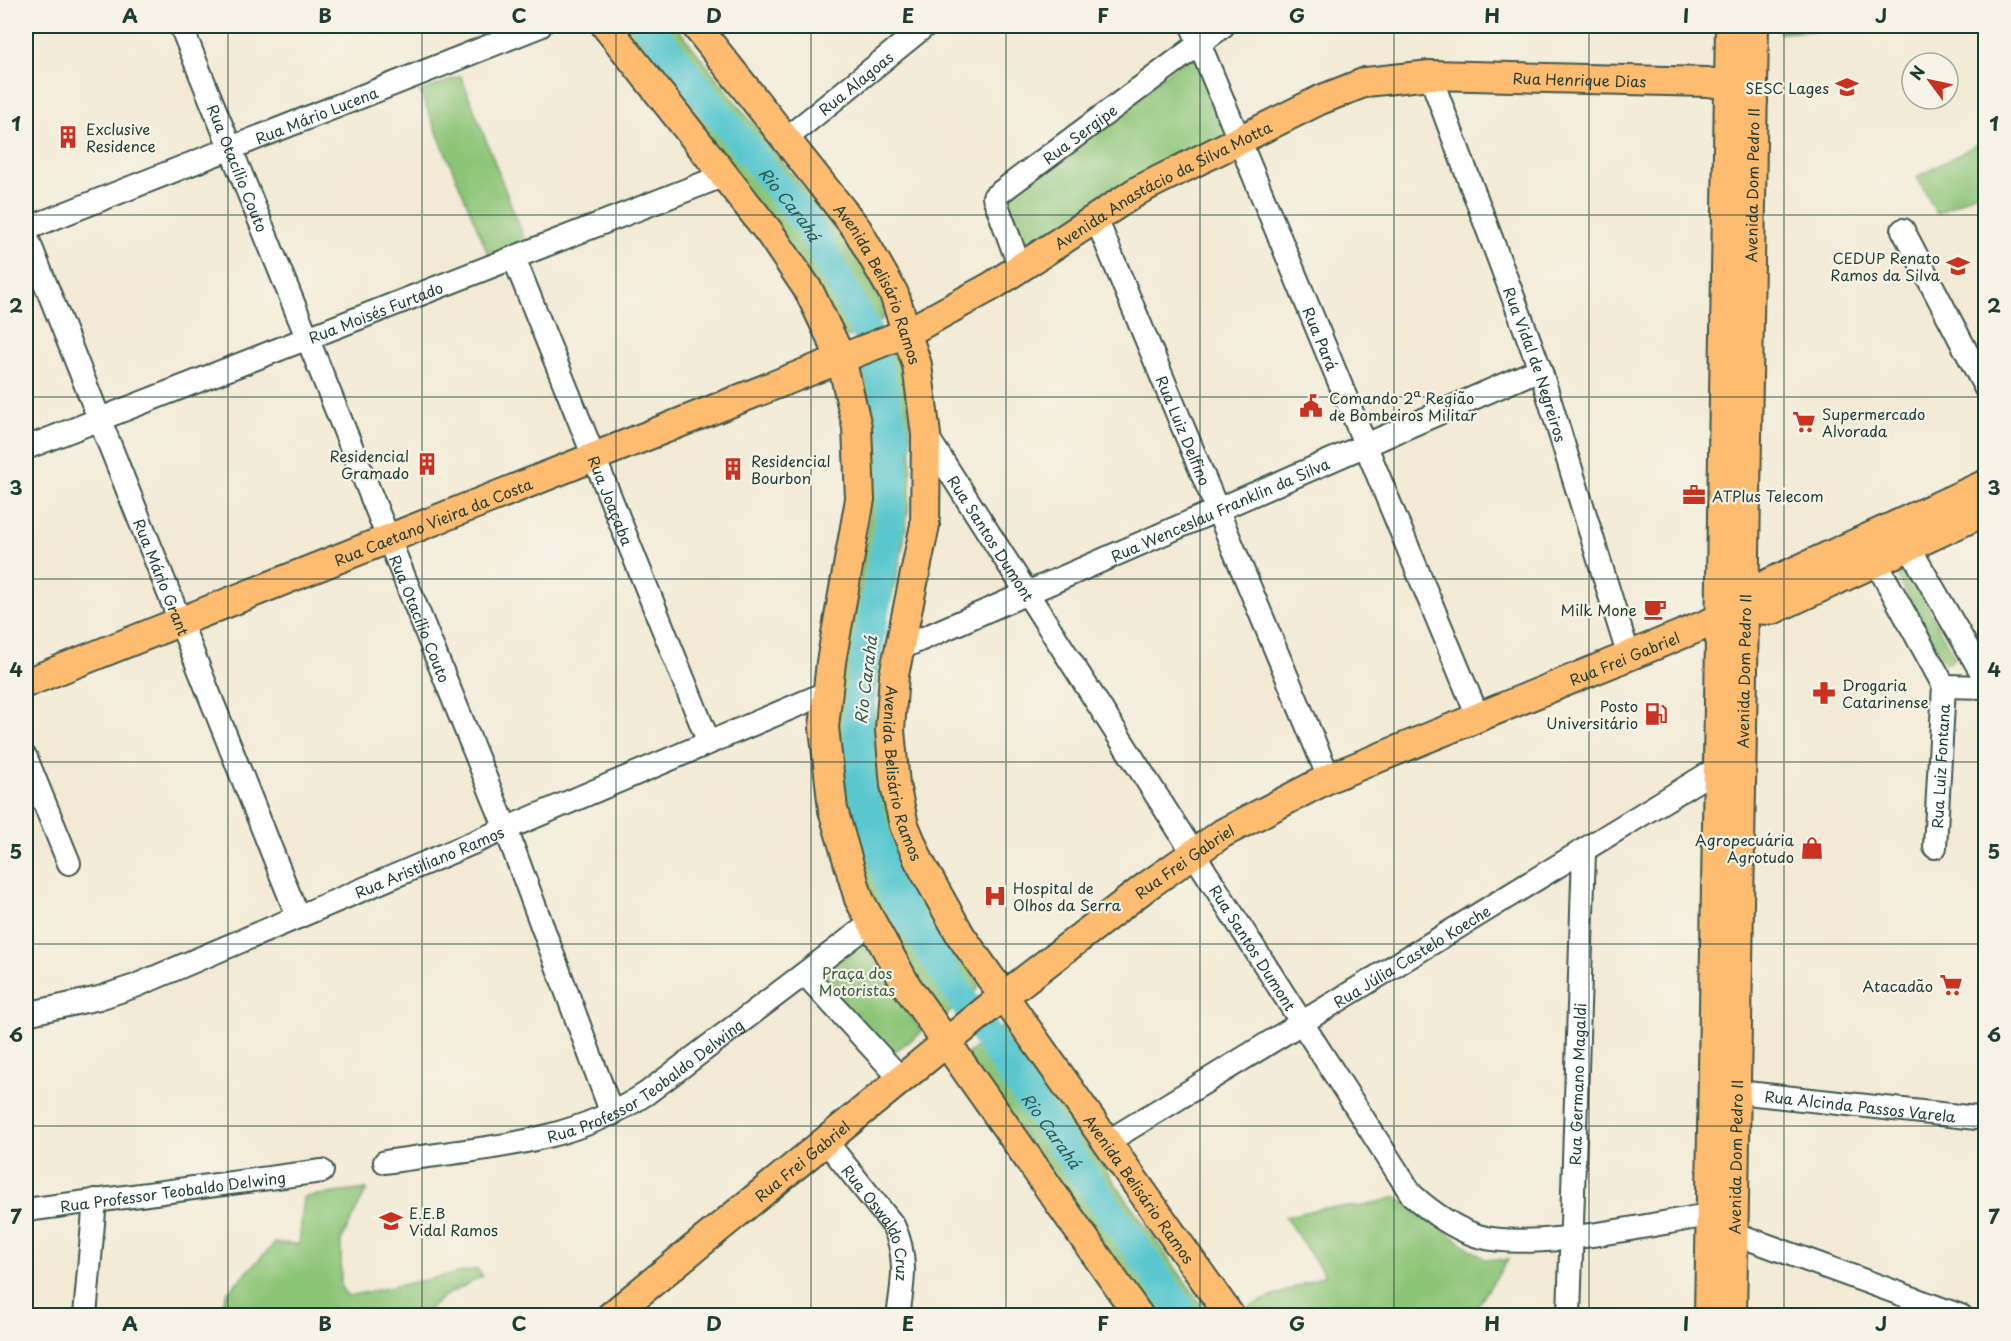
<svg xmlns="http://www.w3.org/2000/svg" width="2011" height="1341" font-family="'Playpen Sans',sans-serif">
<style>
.green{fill:#8cc477;stroke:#568056;stroke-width:1.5}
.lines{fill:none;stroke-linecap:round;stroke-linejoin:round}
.river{stroke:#5ac7cf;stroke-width:30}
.minor-casing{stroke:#3f574c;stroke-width:26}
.major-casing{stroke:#3f574c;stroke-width:32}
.minor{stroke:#fff;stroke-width:22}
.major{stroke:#febc70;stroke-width:28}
.grid{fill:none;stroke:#1f3d34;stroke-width:1.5;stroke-opacity:0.55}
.labels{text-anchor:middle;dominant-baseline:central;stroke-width:4.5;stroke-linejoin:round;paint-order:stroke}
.street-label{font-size:15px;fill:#1f3d34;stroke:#f7f3e8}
.poi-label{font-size:15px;fill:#1f3d34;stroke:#f7f3e8;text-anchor:start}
.park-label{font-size:15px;fill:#3a5f45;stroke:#f7f3e8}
.water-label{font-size:16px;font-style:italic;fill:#2b5953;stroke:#f7f3e8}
.neatline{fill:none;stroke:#1f3d34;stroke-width:2}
.grid-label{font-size:20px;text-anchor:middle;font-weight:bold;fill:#1f3d34}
</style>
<rect width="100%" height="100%" fill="#f7f3e8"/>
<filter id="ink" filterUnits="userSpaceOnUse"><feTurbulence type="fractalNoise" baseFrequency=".0167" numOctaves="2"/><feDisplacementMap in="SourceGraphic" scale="12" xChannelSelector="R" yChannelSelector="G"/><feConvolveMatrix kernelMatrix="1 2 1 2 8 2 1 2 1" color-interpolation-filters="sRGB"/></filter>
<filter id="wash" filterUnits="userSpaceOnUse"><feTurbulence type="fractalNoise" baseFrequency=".008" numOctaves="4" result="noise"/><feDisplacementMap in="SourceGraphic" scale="24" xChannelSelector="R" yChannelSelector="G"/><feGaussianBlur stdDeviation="1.35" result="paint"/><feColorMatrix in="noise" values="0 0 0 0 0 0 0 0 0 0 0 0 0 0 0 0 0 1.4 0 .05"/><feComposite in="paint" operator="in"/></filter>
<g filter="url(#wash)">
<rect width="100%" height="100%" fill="#f2ead4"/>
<path class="green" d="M 618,26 L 676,26 L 849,247 C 864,268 878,290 885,315 L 882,320 L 848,337 L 841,334 Z
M 1780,26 L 1833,26 L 1823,30 L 1780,33 Z
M 1199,49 L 1235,138 L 1023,262 L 1001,199 Z
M 461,76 L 526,243 L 490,258 L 420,92 Z
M 1985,140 L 1985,188 L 1937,214 L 1917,177 Z
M 893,355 L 899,357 C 916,425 914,494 900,561 C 892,598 881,636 876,673 C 872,711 877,750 883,787 L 979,986 L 977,990 L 940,1020 L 861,875 L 836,757 L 839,674 L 845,637 L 858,592 L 869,522 L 860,380 L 862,371 Z
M 1902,559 L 1955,658 L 1951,662 L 1945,663 L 1892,566 Z
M 862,940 L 922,1032 L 891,1054 L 816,973 Z
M 1003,1026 L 1209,1315 L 1151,1315 L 966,1055 Z
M 367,1189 L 341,1241 L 341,1288 L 348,1296 L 477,1269 L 483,1276 L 443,1297 L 422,1315 L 218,1315 L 227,1293 L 275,1243 L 299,1244 L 304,1197 Z
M 1397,1197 L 1485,1259 L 1508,1260 L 1471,1315 L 1251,1316 L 1245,1308 L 1325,1275 L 1285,1217 L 1322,1208 L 1364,1206 Z"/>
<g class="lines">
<path class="river" id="s1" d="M 648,26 L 809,226 L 873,343 L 896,442 L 889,527 L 863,674 L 858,721 L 861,785 L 893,894 L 1010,1072 L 1185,1316"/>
</g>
</g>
<g filter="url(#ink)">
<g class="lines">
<g class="minor-casing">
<g id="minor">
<path id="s2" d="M 181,26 L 506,829 L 612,1114"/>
<path id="s3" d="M 1192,26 L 1478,717"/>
<path id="s4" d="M 1430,75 L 1540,369 L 1629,657"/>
<path id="s5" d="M 787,138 L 925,26"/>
<path id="s6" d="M 1095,216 L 1329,778"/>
<path id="s7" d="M 26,229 L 540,26"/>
<path d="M 1903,230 L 1986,389"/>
<path id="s8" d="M 26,235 L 298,917"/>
<path id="s9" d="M 514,258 L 709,743"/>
<path id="s10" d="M 1020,268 L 994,197 L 1223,26"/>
<path id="s11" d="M 926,435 L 1412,1195 C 1431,1212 1453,1228 1478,1236 C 1533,1252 1650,1224 1710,1215"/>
<path id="s12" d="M 26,448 L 725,175"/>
<path d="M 1909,547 L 1986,680"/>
<path d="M 1876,562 L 1944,686 L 1986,687"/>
<path id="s13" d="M 899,649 L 1540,369"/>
<path d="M 26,758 L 69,863"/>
<path id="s14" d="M 1935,847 L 1944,686"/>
<path d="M 805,974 L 901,1079"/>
<path id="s15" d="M 26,1014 L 99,998 L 135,986 L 826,693"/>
<path id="s16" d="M 1737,1092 L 1986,1119"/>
<path id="s17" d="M 825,1140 L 893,1225 C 908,1256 903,1283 898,1316"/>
<path id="s18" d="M 1107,1142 L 1716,769"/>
<path id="s19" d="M 385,1162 C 477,1148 568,1146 647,1093 L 871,923"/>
<path id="s20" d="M 26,1210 L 322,1171"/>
<path d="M 1733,1233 L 1961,1316"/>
<path d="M 85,1316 L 95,1200"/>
<path id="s21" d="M 1569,1316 L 1584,851"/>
</g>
</g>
<g class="major-casing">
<g id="major">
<path d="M 606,26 L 769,232 L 809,291 L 841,358 L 857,427 L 860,499 L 831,662 L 824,727 L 833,810 L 859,899 L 906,985 L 1139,1316"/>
<path id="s22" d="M 696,26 L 857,229 L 894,294 L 917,365 L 926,435 L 925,525 L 894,675 L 890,730 L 895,785 L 904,825 L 919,861 L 961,936 L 1230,1316"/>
<path d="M 1744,609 L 1772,610 L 1986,511"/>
<path id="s23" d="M 26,683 L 908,332 L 992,286 L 1139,190 L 1320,100 L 1366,82 L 1430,75 L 1707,82 L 1743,87 L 1753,100"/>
<path id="s24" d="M 611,1316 L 991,1006 L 1147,886 L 1223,833 L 1329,778 L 1744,609 L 1769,583 L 1986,484"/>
<path d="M 1709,1316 L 1730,26"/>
<path id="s25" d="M 1732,1316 L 1754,26"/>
</g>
</g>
<use href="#minor" class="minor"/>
<use href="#major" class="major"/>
</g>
</g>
<path class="grid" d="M 228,26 L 228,1316M 422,26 L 422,1316M 616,26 L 616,1316M 811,26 L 811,1316M 1006,26 L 1006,1316M 1200,26 L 1200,1316M 1394,26 L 1394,1316M 1589,26 L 1589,1316M 1784,26 L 1784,1316M 26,215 L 1986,215M 26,397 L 1986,397M 26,579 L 1986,579M 26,762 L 1986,762M 26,944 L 1986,944M 26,1126 L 1986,1126"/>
<defs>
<g id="university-bare" transform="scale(1.8)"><path d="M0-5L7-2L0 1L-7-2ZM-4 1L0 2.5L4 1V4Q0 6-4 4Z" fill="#c8321e" stroke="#f7f3e8" stroke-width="2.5" paint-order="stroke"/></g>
<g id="building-bare" transform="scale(1.8)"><path d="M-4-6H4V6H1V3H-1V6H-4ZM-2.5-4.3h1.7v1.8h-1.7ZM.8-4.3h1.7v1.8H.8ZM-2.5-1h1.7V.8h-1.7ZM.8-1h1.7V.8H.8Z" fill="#c8321e" stroke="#f7f3e8" stroke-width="2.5" paint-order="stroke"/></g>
<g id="civic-bare" transform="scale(1.8)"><path d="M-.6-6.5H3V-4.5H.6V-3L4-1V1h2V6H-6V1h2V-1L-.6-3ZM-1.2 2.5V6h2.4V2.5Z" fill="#c8321e" stroke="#f7f3e8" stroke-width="2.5" paint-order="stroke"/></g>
<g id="supermarket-bare" transform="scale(1.8)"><path d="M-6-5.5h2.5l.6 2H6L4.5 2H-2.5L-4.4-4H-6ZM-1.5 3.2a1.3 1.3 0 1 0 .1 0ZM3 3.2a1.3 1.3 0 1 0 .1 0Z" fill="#c8321e" stroke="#f7f3e8" stroke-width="2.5" paint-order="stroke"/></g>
<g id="office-bare" transform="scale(1.8)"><path d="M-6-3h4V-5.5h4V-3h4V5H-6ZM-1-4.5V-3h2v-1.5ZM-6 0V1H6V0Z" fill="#c8321e" stroke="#f7f3e8" stroke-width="2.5" paint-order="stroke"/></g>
<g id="cafe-bare" transform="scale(1.8)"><path d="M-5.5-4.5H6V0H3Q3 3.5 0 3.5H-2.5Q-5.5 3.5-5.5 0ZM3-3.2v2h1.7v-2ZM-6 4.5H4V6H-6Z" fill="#c8321e" stroke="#f7f3e8" stroke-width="2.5" paint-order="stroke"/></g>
<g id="pharmacy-bare" transform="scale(1.8)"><path d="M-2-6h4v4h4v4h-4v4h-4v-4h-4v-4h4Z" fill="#c8321e" stroke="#f7f3e8" stroke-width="2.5" paint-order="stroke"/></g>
<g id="fuel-bare" transform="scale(1.8)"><path d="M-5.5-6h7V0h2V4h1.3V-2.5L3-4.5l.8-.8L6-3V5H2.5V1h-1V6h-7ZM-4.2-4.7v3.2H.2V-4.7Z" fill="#c8321e" stroke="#f7f3e8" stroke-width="2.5" paint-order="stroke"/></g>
<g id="shop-bare" transform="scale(1.8)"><path d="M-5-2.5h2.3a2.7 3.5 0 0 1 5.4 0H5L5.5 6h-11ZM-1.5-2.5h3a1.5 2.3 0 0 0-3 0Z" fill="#c8321e" stroke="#f7f3e8" stroke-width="2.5" paint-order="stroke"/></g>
<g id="hospital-bare" transform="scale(1.8)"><path d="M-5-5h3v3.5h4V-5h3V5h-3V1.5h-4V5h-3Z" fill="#c8321e" stroke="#f7f3e8" stroke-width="2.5" paint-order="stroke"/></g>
<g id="school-bare" transform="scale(1.8)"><path d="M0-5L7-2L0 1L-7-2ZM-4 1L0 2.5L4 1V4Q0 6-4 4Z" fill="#c8321e" stroke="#f7f3e8" stroke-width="2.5" paint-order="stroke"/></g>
</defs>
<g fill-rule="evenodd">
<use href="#university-bare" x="1847" y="87"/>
<use href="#building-bare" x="68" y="137"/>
<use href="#university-bare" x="1958" y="266"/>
<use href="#civic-bare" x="1311" y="406"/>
<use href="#supermarket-bare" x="1804" y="422"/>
<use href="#building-bare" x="427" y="464"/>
<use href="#building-bare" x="733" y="469"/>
<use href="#office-bare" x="1694" y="495"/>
<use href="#cafe-bare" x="1655" y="609"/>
<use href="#pharmacy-bare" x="1824" y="693"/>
<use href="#fuel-bare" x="1656" y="714"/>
<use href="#shop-bare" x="1812" y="848"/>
<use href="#hospital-bare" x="995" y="896"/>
<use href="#supermarket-bare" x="1951" y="985"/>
<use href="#school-bare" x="391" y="1221"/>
</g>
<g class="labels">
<g class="street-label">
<text stroke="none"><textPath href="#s23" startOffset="1686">Rua Henrique Dias</textPath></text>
<text stroke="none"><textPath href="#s5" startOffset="88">Rua Alagoas</textPath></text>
<text stroke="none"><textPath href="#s7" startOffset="312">Rua Mário Lucena</textPath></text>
<text stroke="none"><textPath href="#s10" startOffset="182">Rua Sergipe</textPath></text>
<text stroke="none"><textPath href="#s2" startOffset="153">Rua Otacílio Couto</textPath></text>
<text stroke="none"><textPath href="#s23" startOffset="1244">Avenida Anastácio da Silva Motta</textPath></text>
<text stroke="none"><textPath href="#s25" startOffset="1131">Avenida Dom Pedro II</textPath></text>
<text stroke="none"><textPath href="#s22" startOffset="318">Avenida Belisário Ramos</textPath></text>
<text stroke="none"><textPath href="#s12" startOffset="375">Rua Moisés Furtado</textPath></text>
<text stroke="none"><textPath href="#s3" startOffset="338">Rua Pará</textPath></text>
<text stroke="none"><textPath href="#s4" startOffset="308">Rua Vidal de Negreiros</textPath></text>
<text stroke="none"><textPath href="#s6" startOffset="232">Rua Luiz Delfino</textPath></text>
<text stroke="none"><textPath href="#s9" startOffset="261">Rua Joaçaba</textPath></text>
<text stroke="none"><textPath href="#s13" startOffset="350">Rua Wenceslau Franklin da Silva</textPath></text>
<text stroke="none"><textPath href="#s23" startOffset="438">Rua Caetano Vieira da Costa</textPath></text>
<text stroke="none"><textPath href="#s11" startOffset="122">Rua Santos Dumont</textPath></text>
<text stroke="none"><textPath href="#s8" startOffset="368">Rua Mário Grant</textPath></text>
<text stroke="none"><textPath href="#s2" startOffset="639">Rua Otacílio Couto</textPath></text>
<text stroke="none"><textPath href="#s24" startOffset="1218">Rua Frei Gabriel</textPath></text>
<text stroke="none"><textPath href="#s25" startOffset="645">Avenida Dom Pedro II</textPath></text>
<text stroke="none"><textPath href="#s14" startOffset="81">Rua Luiz Fontana</textPath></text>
<text stroke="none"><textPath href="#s22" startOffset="822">Avenida Belisário Ramos</textPath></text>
<text stroke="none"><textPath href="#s24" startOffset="732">Rua Frei Gabriel</textPath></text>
<text stroke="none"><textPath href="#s15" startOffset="432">Rua Aristiliano Ramos</textPath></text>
<text stroke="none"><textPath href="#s11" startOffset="608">Rua Santos Dumont</textPath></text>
<text stroke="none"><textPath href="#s18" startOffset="357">Rua Júlia Castelo Koeche</textPath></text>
<text stroke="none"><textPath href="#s19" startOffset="278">Rua Professor Teobaldo Delwing</textPath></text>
<text stroke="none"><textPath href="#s21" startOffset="232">Rua Germano Magaldi</textPath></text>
<text stroke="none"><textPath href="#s16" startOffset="124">Rua Alcinda Passos Varela</textPath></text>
<text stroke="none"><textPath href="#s25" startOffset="159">Avenida Dom Pedro II</textPath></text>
<text stroke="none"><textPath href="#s24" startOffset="246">Rua Frei Gabriel</textPath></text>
<text stroke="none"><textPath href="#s22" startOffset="1308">Avenida Belisário Ramos</textPath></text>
<text stroke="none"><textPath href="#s20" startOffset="148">Rua Professor Teobaldo Delwing</textPath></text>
<text stroke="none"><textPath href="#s17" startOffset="100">Rua Oswaldo Cruz</textPath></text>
</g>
<g class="poi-label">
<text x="1829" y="87" text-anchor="end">SESC Lages</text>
<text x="86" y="128">Exclusive<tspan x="86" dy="17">Residence</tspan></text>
<text x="1940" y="257" text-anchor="end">CEDUP Renato<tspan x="1940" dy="17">Ramos da Silva</tspan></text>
<text x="1329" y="397">Comando 2ª Região<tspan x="1329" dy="17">de Bombeiros Militar</tspan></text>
<text x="1822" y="413">Supermercado<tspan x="1822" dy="17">Alvorada</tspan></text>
<text x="409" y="455" text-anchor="end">Residencial<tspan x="409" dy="17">Gramado</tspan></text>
<text x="751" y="460">Residencial<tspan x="751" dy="17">Bourbon</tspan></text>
<text x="1712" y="495">ATPlus Telecom</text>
<text x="1637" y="609" text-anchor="end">Milk Mone</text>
<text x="1842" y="684">Drogaria<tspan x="1842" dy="17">Catarinense</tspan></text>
<text x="1638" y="705" text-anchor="end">Posto<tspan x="1638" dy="17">Universitário</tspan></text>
<text x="1794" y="839" text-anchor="end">Agropecuária<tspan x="1794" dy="17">Agrotudo</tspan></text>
<text x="1013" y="887">Hospital de<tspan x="1013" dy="17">Olhos da Serra</tspan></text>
<text x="1933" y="985" text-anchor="end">Atacadão</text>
<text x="409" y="1212">E.E.B<tspan x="409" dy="17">Vidal Ramos</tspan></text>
</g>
<g class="park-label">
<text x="857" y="972">Praça dos<tspan x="857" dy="17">Motoristas</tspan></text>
</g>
<g class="water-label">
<text stroke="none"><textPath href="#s1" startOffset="228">Rio Carahá</textPath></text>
<text transform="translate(865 680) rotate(-83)">Rio Carahá</text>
<text stroke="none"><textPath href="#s1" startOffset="1236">Rio Carahá</textPath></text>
</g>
</g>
<rect width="2011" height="1341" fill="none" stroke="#f7f3e8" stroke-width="66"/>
<g transform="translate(1930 81) rotate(303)"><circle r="28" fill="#f7f3e8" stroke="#a1aaa0" stroke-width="1.5"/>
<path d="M0-4.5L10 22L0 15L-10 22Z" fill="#c8321e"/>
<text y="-9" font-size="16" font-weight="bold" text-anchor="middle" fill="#1f3d34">N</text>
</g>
<rect x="33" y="33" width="1945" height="1275" class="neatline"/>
<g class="grid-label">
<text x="130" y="23">A</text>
<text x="325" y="23">B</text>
<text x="519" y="23">C</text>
<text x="714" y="23">D</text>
<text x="908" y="23">E</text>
<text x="1103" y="23">F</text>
<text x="1297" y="23">G</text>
<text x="1492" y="23">H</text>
<text x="1686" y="23">I</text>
<text x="1881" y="23">J</text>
<text x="16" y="131">1</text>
<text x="1994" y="131">1</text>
<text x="16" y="313">2</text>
<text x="1994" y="313">2</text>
<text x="16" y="495">3</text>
<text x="1994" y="495">3</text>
<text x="16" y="677">4</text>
<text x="1994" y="677">4</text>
<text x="16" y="859">5</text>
<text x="1994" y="859">5</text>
<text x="16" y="1042">6</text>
<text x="1994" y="1042">6</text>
<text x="16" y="1224">7</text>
<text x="1994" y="1224">7</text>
<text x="130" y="1331">A</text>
<text x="325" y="1331">B</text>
<text x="519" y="1331">C</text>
<text x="714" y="1331">D</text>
<text x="908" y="1331">E</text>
<text x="1103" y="1331">F</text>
<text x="1297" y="1331">G</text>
<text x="1492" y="1331">H</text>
<text x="1686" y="1331">I</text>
<text x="1881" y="1331">J</text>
</g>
</svg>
